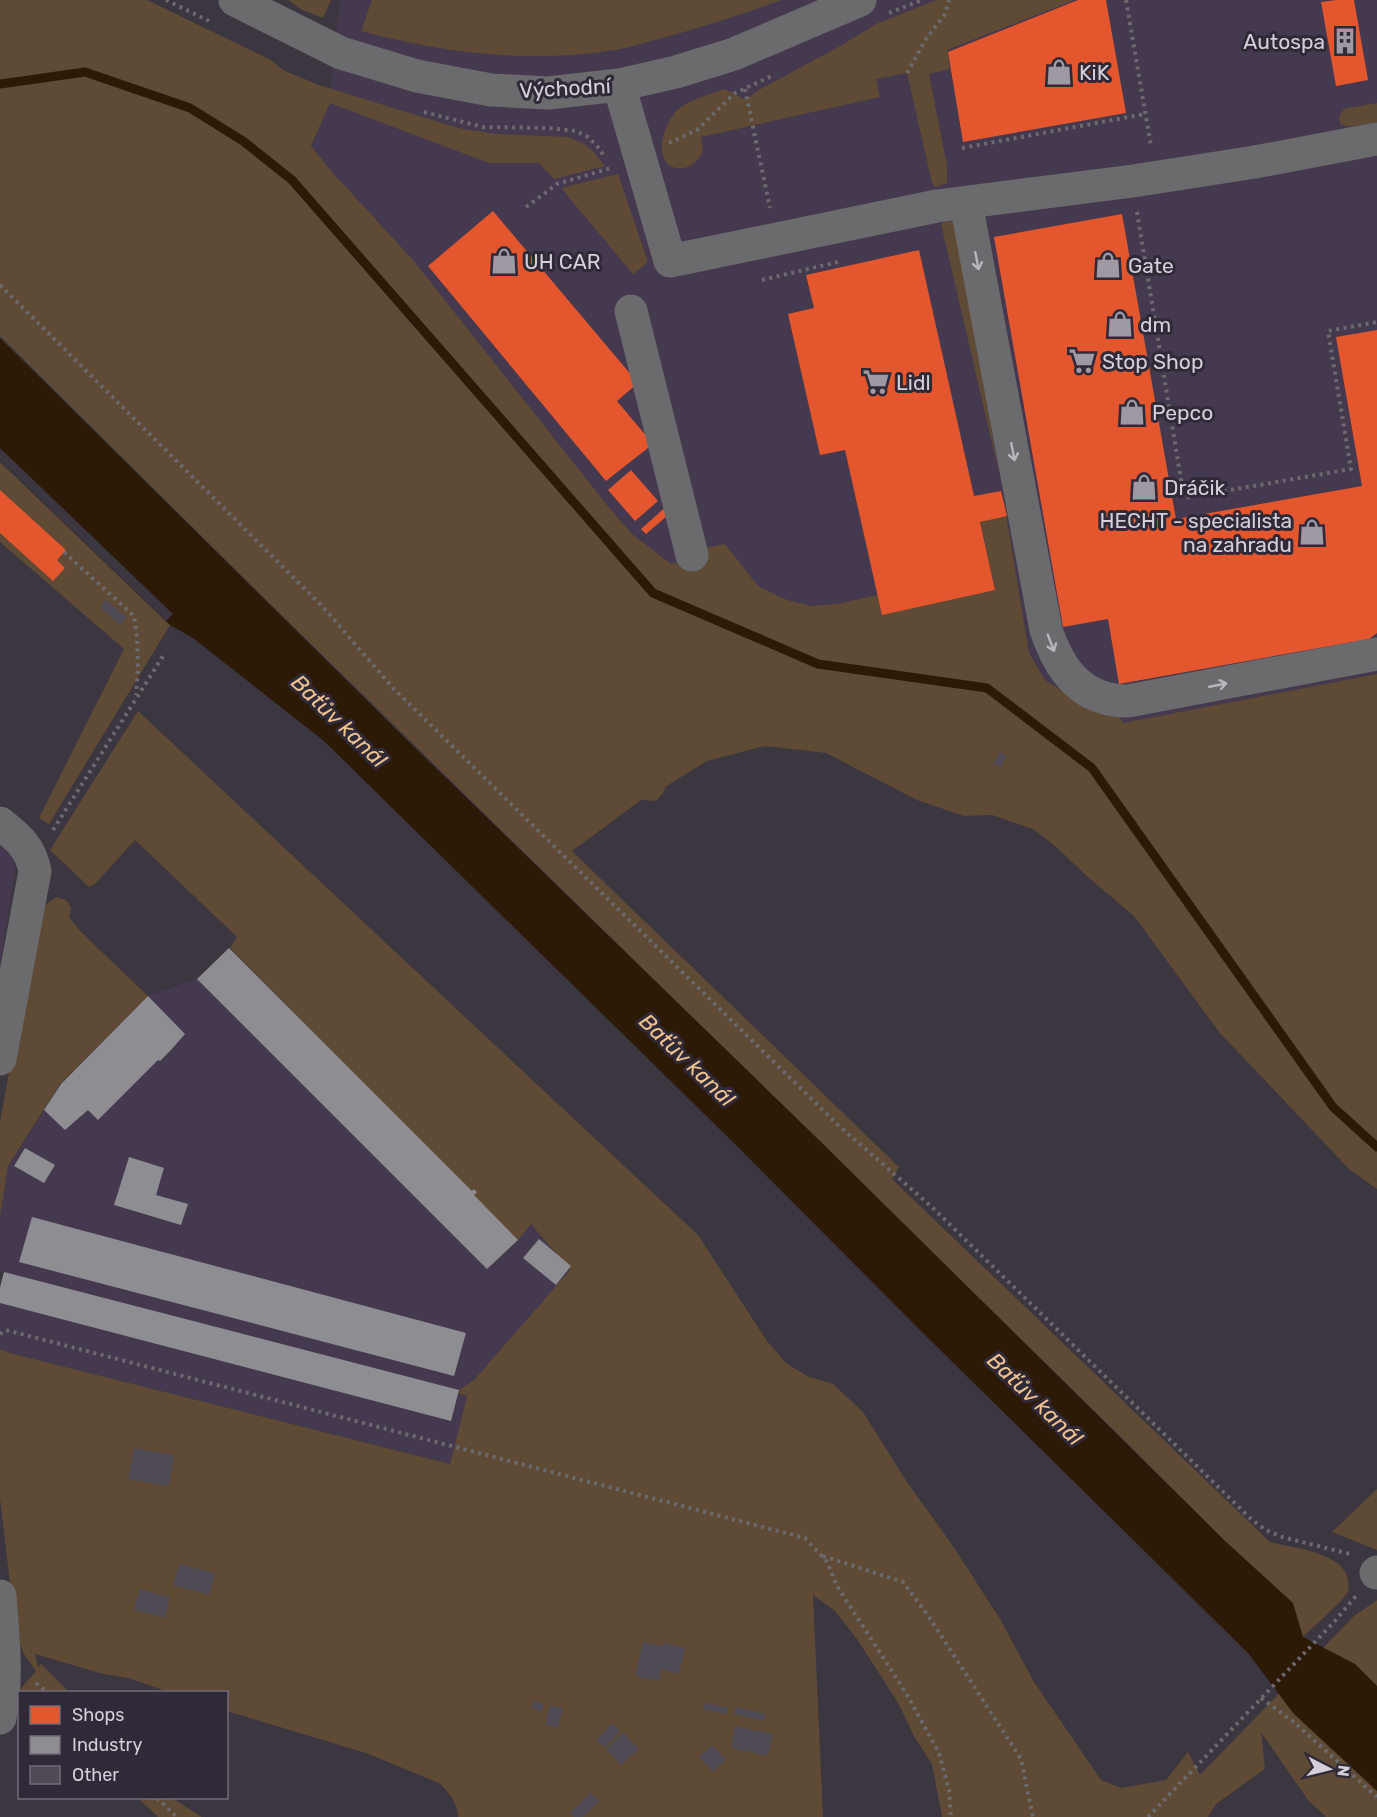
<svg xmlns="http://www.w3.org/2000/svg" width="1377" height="1817" font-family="Rubik,sans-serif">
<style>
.built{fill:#44394e}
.green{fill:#5e4a35}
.water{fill:#2c1906}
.pier{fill:#3b3640}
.shops{fill:#e4572e}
.industry{fill:#8d8d92}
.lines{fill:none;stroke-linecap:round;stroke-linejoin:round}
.stream{stroke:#2c1906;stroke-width:9}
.building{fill:#4f4a54}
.path{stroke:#6c6a6f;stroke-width:4;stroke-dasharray:3 4.5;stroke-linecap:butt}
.minor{stroke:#6b6a6d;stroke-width:33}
.oneway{stroke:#bab6be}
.labels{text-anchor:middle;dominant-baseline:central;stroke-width:6;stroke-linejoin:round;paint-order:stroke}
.poi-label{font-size:21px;fill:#d4cfd9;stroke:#302938;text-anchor:start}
.street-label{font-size:21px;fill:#d4cfd9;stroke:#302938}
.water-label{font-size:22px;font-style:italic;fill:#efc390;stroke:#302938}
</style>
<rect width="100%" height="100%" fill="#3b3640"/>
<path class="built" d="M 340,0 L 1377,0 L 1377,674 L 1089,730 L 813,641 L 685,583 L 646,552 L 311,147 L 329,105 Z
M 0,840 L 14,858 L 15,869 L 0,966 Z
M 229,948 L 518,1239 L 531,1224 L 570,1270 L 475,1379 L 459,1390 L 156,1312 L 467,1396 L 450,1464 L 10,1353 L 0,1349 L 0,1288 L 4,1272 L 0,1270 L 0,1217 L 8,1166 L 61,1084 L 148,996 L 197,979 Z"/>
<path class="green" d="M 0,0 L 147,0 L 271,60 L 283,70 L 319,85 L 458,128 L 495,134 L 568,137 L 582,143 L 592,150 L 605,166 L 554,179 L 539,163 L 489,163 L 330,103 L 311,146 L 332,172 L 413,260 L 607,505 L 632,534 L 671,564 L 695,558 L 704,548 L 725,544 L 758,586 L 787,600 L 811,606 L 837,604 L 878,595 L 995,589 L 980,520 L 1006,514 L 1029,653 L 1045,680 L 1083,704 L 1118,714 L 1123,723 L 1377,674 L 1377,1189 L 1349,1169 L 1219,1032 L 1134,916 L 1090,879 L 1053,844 L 1033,829 L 992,815 L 964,816 L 917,800 L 826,753 L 765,746 L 707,761 L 665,787 L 664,792 L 656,801 L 641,800 L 572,851 L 899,1167 L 892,1179 L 1270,1542 C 1293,1548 1339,1552 1347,1576 C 1348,1581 1348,1586 1349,1591 L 1340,1602 L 1303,1637 L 1225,1541 L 1121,1437 L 251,585 L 0,336 Z
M 288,0 L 331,0 L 323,18 L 302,10 Z
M 372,0 L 782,0 C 739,15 698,29 655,40 C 642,43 628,48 615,50 C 529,64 444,53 361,31 Z
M 936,0 L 1075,0 L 947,50 L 950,69 L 929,74 L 947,166 L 947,183 L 936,187 L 932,183 L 907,73 L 876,79 L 880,97 L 701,137 C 702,143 704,149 701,155 C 696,166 679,173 669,165 C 653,152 667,117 681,107 C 694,98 711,94 725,89 L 746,100 L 757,91 L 842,45 L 876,24 Z
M 1377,103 L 1377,122 C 1365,124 1351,129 1340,124 L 1339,117 L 1344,109 Z
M 618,174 L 648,262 L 633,274 L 561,188 Z
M 948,221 L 954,222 L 956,228 L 999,473 L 941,224 Z
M 0,462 L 170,625 L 49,824 L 39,818 L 124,649 L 0,542 Z
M 138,711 L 698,1235 L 767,1341 L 786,1363 L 807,1376 L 833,1384 L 863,1412 L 907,1482 L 953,1546 L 1000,1619 L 1034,1682 L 1101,1780 L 1121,1788 L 1166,1780 L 1188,1752 L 1200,1775 L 1354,1616 L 1377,1600 L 1377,1817 L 1326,1817 L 1308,1800 L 1261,1732 L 1265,1769 L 1216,1804 L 1208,1817 L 942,1817 L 932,1764 L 915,1738 L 898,1703 L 857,1639 L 835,1611 L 813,1595 L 823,1817 L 458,1817 C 458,1804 449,1792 439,1783 L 366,1753 L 227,1711 L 226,1692 L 169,1692 L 128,1678 L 103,1674 L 35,1654 L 38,1667 L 41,1664 L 69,1692 L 16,1694 L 36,1671 L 24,1654 L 18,1639 L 13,1609 L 0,1498 L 0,1349 L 10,1353 L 450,1464 L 467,1396 L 458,1393 L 458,1391 L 475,1379 L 570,1270 L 531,1224 L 518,1240 L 230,948 L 237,937 L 135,840 L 95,884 L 89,887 L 50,850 Z
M 57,897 L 67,901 L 71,908 L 69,917 L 81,932 L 148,996 L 60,1084 L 8,1166 L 0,1217 L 0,1122 L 36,924 C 41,912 44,903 57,897 Z
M 1377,1489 L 1377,1550 L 1332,1532 Z
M 138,1798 L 172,1798 L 202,1817 L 158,1817 Z"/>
<path class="water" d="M 0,338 L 410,743 L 819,1140 L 1224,1540 L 1293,1603 L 1303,1637 L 1355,1664 L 1377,1686 L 1377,1791 L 1293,1713 L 1248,1653 L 920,1330 L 737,1146 L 324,741 L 193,638 L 170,625 L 0,461 Z"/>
<path class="pier" d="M 0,448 L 173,614 L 166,621 L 0,461 Z"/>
<path class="shops" d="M 1078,0 L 1106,0 L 1126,113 L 963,142 L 948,52 Z
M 1336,0 L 1354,0 L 1368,80 L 1336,86 L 1321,2 Z
M 493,211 L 638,383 L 617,401 L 653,444 L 606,481 L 428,266 Z
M 1122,214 L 1176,519 L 1362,486 L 1336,337 L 1377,330 L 1377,633 L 1369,639 L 1119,684 L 1108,619 L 1063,627 L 994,237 Z
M 919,250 L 974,496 L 1001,491 L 1007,516 L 980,522 L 995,590 L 882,615 L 845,450 L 820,455 L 788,314 L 814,308 L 806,275 Z
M 631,470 L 658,501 L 635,521 L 608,490 Z
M 0,490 L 66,550 L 57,560 L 65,568 L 53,581 L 0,533 Z
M 669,504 L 674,510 L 646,534 L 641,529 Z"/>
<path class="industry" d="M 229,948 L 472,1191 L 474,1189 L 477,1192 L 474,1195 L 518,1240 L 487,1269 L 197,979 Z
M 148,996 L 185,1034 L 171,1050 L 160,1061 L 158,1060 L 98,1120 L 88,1110 L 65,1130 L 44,1110 L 61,1084 Z
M 25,1148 L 55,1165 L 44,1183 L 14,1166 Z
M 129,1157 L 164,1168 L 156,1195 L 188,1204 L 181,1225 L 114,1205 Z
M 32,1217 L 466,1333 L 454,1376 L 19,1262 Z
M 539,1239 L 571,1266 L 556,1285 L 523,1258 Z
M 4,1272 L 459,1390 L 451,1421 L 0,1303 L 0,1287 Z"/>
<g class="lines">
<path class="stream" d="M 0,84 L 85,72 L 190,108 L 243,141 L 292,180 L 653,593 L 818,664 L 987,688 L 1092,768 L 1333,1107 L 1377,1147"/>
</g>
<path class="building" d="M 106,600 L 127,617 L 120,625 L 100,607 Z
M 1000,752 L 1007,756 L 1001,767 L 993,763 Z
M 134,1448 L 174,1455 L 169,1486 L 128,1479 Z
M 179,1564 L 215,1573 L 209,1595 L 173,1585 Z
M 139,1589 L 170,1597 L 165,1618 L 134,1610 Z
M 643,1642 L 663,1646 L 664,1643 L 685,1648 L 679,1674 L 661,1669 L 659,1681 L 635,1676 Z
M 534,1701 L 544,1705 L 541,1712 L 531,1708 Z
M 704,1703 L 728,1707 L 728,1714 L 704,1710 Z
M 550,1705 L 563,1708 L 558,1728 L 545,1724 Z
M 736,1707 L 766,1714 L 764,1721 L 734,1714 Z
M 612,1723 L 620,1731 L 605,1747 L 596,1740 Z
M 735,1726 L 773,1734 L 768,1756 L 731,1748 Z
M 623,1732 L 639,1749 L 621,1765 L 606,1749 Z
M 712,1745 L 726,1759 L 713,1772 L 699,1757 Z
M 591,1792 L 599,1801 L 583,1817 L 574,1817 L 570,1813 Z"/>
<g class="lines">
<path class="path" d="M 166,0 L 209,21
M 1126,0 L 1151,146
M 889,13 L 922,0
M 907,73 L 926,39 L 945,14 L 949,0
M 745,89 L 770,208
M 424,112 L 483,127 L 549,128 L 576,131 L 588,137 L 597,146 L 605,157
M 669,143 L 697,130 L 735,93 L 774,75
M 962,148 L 1145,114
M 526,207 L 557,184 L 611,168
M 1137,212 L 1184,498 L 1351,469 L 1328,331 L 1377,322
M 762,280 L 842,261
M 0,285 L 323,607 L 393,688 L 838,1125 L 933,1208 L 1252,1520 L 1266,1530 L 1282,1537 L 1350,1554
M 64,552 L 134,616 L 137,636 L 138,670 L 136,695
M 53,830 L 165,653
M 0,1334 L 6,1330 L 805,1538 L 827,1562 L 837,1586 L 906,1693 L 939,1753 L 949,1790 L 951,1817
M 823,1556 L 903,1582 L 929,1617 L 1021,1759 L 1033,1817
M 36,1683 L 47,1692
M 1261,1698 L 1295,1723 L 1377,1797
M 157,1798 L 177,1817
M 1148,1817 L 1334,1622 L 1356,1596"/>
<path class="minor" d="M 235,0 L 341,53 L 417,76 L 491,90 L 548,93 L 619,85 L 676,72 L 734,54 L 860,0
M 619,85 L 670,261 L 937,206 L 1133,181 L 1255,162 L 1377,139
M 966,203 L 1046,630 C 1060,671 1082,701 1128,701 L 1377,654
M 631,311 L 692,555
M 0,823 C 18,838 30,846 35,871 L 0,1059
M 1376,1573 L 1377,1572
M 0,1596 C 3,1637 8,1677 0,1718"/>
</g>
<defs><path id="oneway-shaft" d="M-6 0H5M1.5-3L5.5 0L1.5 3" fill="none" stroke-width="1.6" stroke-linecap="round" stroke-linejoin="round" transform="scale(1.5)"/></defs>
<g class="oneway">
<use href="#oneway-shaft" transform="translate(977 261) rotate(79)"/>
<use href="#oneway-shaft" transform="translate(1013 452) rotate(79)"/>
<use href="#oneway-shaft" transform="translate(1051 643) rotate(69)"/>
<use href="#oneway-shaft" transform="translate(1218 685) rotate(-11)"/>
</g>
<defs>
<g id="building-bare" transform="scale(2.07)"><path d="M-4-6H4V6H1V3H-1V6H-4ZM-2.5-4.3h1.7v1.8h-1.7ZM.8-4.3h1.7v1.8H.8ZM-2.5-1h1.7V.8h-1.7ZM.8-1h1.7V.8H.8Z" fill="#9e99a3" stroke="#302938" stroke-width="2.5" paint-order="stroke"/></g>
<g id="shop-bare" transform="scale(2.07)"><path d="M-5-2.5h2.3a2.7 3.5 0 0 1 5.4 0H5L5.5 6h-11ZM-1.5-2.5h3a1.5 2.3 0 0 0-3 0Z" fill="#9e99a3" stroke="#302938" stroke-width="2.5" paint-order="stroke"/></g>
<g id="supermarket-bare" transform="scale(2.07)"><path d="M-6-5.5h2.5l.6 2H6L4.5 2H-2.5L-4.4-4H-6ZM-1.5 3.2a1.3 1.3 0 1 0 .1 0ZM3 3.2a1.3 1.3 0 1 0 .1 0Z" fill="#9e99a3" stroke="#302938" stroke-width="2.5" paint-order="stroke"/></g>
</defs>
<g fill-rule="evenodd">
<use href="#building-bare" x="1345" y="41"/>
<use href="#shop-bare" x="1059" y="72"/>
<use href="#shop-bare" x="504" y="261"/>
<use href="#shop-bare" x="1108" y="265"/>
<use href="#shop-bare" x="1120" y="324"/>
<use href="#supermarket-bare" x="1082" y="361"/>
<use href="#supermarket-bare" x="876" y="382"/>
<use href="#shop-bare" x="1132" y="412"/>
<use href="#shop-bare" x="1144" y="487"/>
<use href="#shop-bare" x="1312" y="532"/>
</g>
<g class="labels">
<g class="poi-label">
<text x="1325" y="41" text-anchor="end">Autospa</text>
<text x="1079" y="72">KiK</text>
<text x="524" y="261">UH CAR</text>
<text x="1128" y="265">Gate</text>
<text x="1140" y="324">dm</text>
<text x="1102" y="361">Stop Shop</text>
<text x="896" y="382">Lidl</text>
<text x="1152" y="412">Pepco</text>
<text x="1164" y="487">Dráčik</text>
<text x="1292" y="520" text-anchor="end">HECHT - specialista<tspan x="1292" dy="24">na zahradu</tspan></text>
</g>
<g class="street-label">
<text transform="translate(565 88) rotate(-3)">Východní</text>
</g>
<g class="water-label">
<text transform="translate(339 721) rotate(44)">Baťův kanál</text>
<text transform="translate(687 1060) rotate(44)">Baťův kanál</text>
<text transform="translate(1035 1399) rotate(44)">Baťův kanál</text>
</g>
</g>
<rect x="18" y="1691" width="210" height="108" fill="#302938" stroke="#726b78" stroke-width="1.5"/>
<rect x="30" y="1706" width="30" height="18" fill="#e4572e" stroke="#726b78" stroke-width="1.5"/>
<text x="72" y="1721" font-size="18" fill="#d4cfd9">Shops</text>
<rect x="30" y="1736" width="30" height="18" fill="#8d8d92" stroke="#726b78" stroke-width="1.5"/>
<text x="72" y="1751" font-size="18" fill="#d4cfd9">Industry</text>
<rect x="30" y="1766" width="30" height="18" fill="#4f4a54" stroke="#726b78" stroke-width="1.5"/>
<text x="72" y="1781" font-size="18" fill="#d4cfd9">Other</text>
<g transform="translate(1329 1769) rotate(97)" stroke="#302938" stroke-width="4.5" paint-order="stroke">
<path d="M0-4.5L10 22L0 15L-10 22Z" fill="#d4cfd9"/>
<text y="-9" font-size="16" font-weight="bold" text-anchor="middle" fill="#d4cfd9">N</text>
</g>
</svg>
